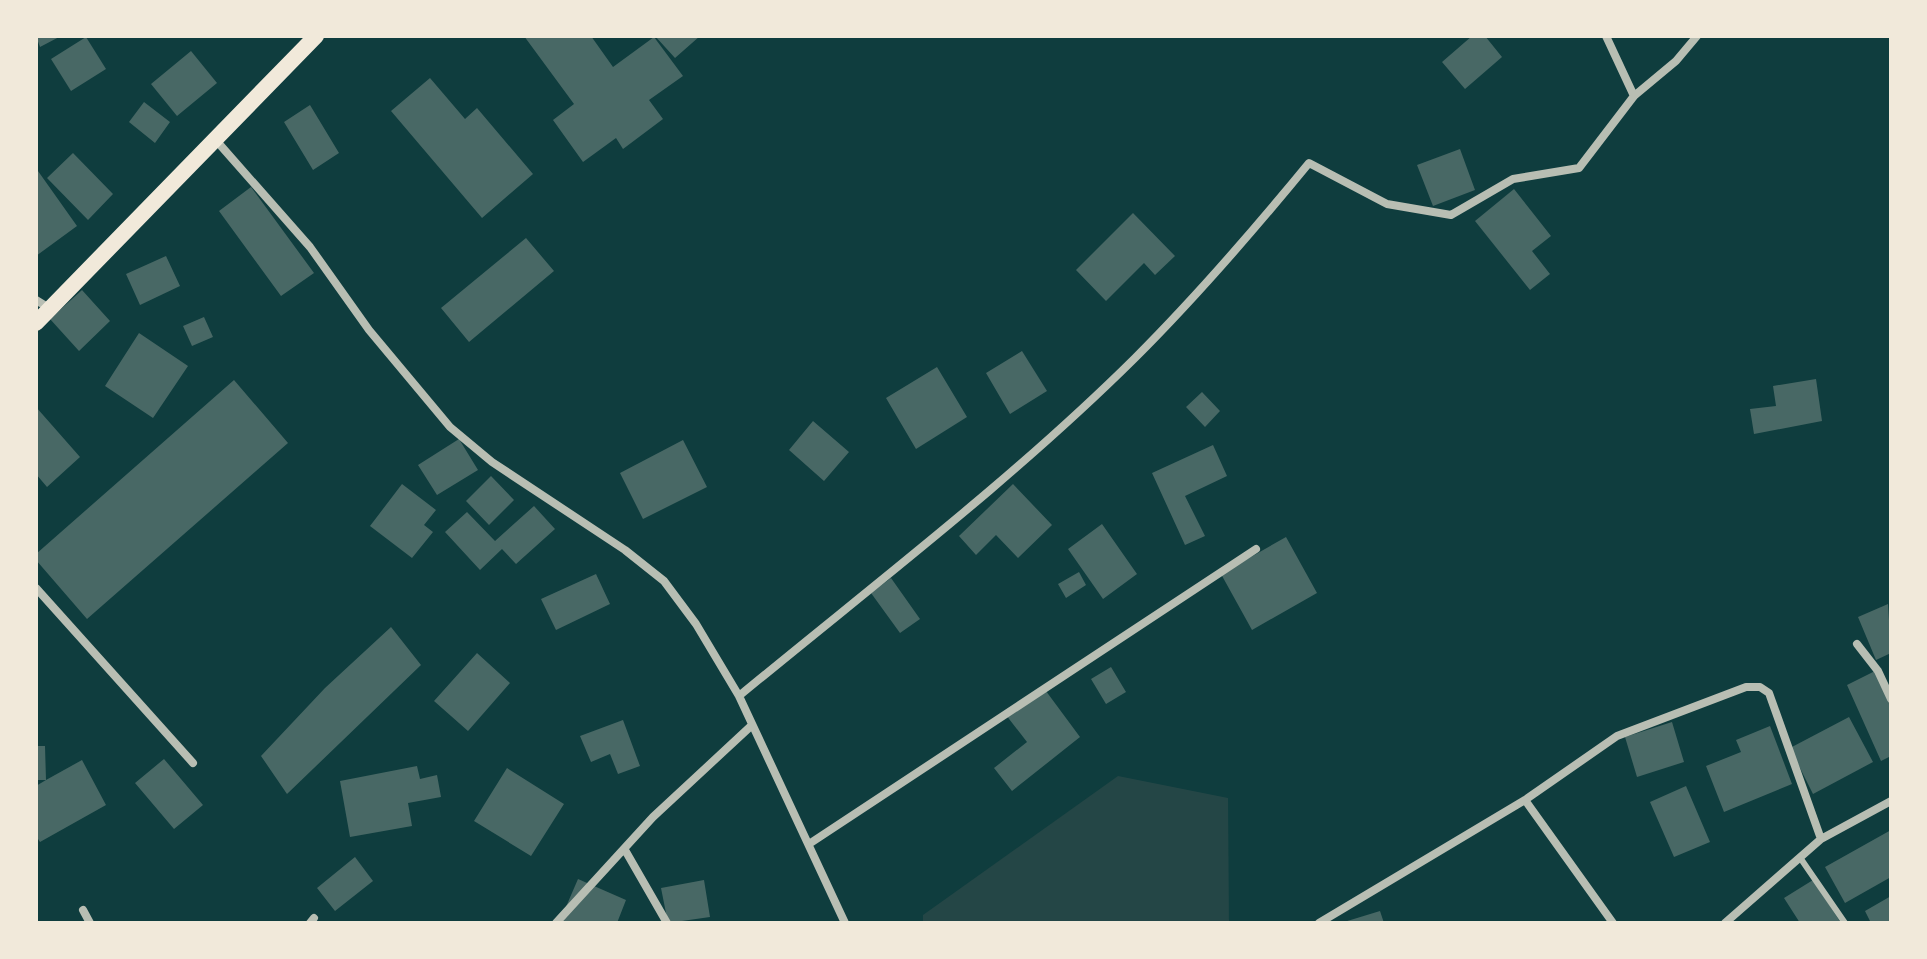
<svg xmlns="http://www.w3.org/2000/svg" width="1927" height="959" font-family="'Varela Round',sans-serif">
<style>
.green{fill:#244646}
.building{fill:#486865}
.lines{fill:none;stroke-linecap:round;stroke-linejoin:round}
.service{stroke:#b8beb3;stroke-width:6}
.minor{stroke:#b8beb3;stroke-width:8}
.secondary{stroke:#f1e9da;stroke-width:16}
</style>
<rect width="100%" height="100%" fill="#0f3d3e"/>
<path class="green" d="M 1118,776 L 1228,798 L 1229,923 L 923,923 L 923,915 Z"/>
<path class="building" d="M 36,36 L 61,36 L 40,47 Z
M 524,36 L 591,36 L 613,67 L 654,37 L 683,76 L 649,100 L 663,119 L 623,149 L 616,138 L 583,162 L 553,120 L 574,104 Z
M 655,36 L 700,36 L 675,58 Z
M 1472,36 L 1485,36 L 1502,57 L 1465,89 L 1442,62 Z
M 86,37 L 106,69 L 71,91 L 51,59 Z
M 191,51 L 217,83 L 177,116 L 151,84 Z
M 430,78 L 465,119 L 477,108 L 533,174 L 482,218 L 391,111 Z
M 144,102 L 170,122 L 155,143 L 129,122 Z
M 310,105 L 339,153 L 313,170 L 284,122 Z
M 1460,149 L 1475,190 L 1433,206 L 1417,165 Z
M 73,153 L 113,194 L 88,220 L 47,178 Z
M 38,171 L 77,226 L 36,256 L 36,172 Z
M 251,187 L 314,273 L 281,296 L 219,211 Z
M 1514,189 L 1551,236 L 1532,251 L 1550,274 L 1530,290 L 1475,221 Z
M 1133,213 L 1175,256 L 1155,275 L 1144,263 L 1106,301 L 1076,270 Z
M 526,238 L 554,271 L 469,342 L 441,308 Z
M 166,256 L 180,286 L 140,305 L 126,274 Z
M 82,290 L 110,321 L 79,351 L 50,319 Z
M 204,317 L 213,337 L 192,346 L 183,326 Z
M 139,333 L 188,366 L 153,418 L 105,386 Z
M 1022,351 L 1047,391 L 1010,414 L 986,373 Z
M 937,367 L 967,417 L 916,449 L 886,398 Z
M 1816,379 L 1822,421 L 1754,434 L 1750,409 L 1776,406 L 1773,386 Z
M 234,380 L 288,443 L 87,619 L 36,560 L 36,554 Z
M 1202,392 L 1220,411 L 1205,427 L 1186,407 Z
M 36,407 L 80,457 L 47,487 L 36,474 Z
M 813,421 L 849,452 L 824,481 L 789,450 Z
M 459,439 L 478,470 L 437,495 L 418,465 Z
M 683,440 L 707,487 L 643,519 L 620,473 Z
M 1213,445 L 1227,476 L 1185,496 L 1205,536 L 1185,545 L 1152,473 Z
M 491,476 L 514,500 L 489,525 L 466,501 Z
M 402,484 L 436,510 L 424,525 L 433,532 L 412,558 L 370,526 Z
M 1013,484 L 1052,525 L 1018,558 L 996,535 L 976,555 L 959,536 Z
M 534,506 L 555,529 L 516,564 L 502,549 L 480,570 L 445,532 L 467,512 L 495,541 Z
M 1102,524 L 1137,574 L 1103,599 L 1068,549 Z
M 1286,537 L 1317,593 L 1252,630 L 1221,574 Z
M 1079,572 L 1086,585 L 1066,598 L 1058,584 Z
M 596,574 L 610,604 L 556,630 L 541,599 Z
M 891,578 L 920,619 L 900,633 L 871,593 Z
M 1888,604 L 1891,653 L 1876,660 L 1858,617 Z
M 391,627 L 421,665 L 287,794 L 261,756 L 325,688 Z
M 477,653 L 510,683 L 468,731 L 434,701 Z
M 1111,667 L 1126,692 L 1106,704 L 1091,679 Z
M 1875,671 L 1891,705 L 1891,756 L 1881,761 L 1847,685 Z
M 1043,687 L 1080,737 L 1012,791 L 994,768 L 1027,742 L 1006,715 Z
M 1849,717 L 1873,762 L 1813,794 L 1790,748 Z
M 623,720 L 640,766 L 618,774 L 610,754 L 591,762 L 580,736 Z
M 1672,722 L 1684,762 L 1637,777 L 1625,737 Z
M 1770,726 L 1792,784 L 1724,812 L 1706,766 L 1741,752 L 1736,740 Z
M 36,746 L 45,746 L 46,780 L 82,760 L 106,805 L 40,842 L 36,836 L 36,786 L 46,780 L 36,780 Z
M 164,759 L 203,805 L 174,829 L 135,783 Z
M 417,766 L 420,779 L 437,775 L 441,797 L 408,803 L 412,826 L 350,837 L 340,781 Z
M 507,768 L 564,804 L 531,856 L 474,821 Z
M 1686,786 L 1710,842 L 1674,857 L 1650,802 Z
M 1891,830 L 1891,877 L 1845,903 L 1825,867 Z
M 355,857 L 373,881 L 335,911 L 317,888 Z
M 578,879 L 626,900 L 617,923 L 559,923 Z
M 704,880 L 710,917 L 668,923 L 661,888 Z
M 1813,880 L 1841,923 L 1800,923 L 1784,898 Z
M 1891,896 L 1891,923 L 1871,923 L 1865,911 Z
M 1380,911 L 1384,923 L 1344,923 L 1344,922 Z"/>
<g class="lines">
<path class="service" d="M 1801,859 L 1845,923"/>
<path class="minor" d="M 1606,36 L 1634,96
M 214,138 L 310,247 L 369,330 L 450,427 L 492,462 L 625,550 L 664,581 L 696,624 L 739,696 L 845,923
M 36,300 L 49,308
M 36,588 L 193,763
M 1857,644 L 1878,671 L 1891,699
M 739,696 C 872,586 1012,480 1135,358 C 1197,296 1254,230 1309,163 L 1387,204 L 1451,215 L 1513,179 L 1579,168 L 1634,96 L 1676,61 L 1697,36
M 1525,800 L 1613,923
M 809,844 L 1256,549
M 625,850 L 667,923
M 83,910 L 90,923
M 310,923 L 314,918
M 556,923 L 653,817 L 751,726
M 1319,923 L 1525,800 L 1617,736 L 1746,687 L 1760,687 L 1769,693 L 1821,839
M 1725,923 L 1821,839 L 1891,801"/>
<path class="secondary" d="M 36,323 L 316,36"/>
</g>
<rect width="1927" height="959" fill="none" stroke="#f1e9da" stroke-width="76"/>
</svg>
